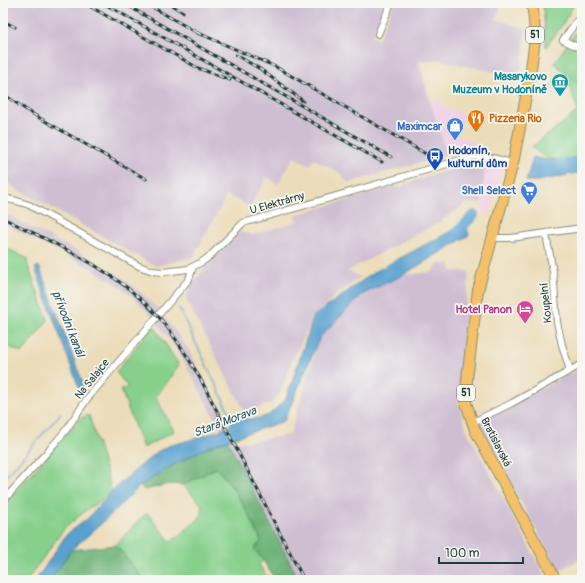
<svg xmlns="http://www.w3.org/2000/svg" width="585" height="583" font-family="Pangolin,sans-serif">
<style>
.built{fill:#f0d0e4}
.industrial{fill:#cebed1}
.green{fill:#87d08c;stroke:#538660}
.forest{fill:#6db278;stroke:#467856}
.water{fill:#5aa1d0;stroke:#3c6f82}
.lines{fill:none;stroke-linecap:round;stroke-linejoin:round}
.stream{stroke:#5aa1d0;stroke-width:1.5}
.river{stroke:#5aa1d0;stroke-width:10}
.minor-casing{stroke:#868d77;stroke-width:8}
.primary-casing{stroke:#868d77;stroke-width:12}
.minor{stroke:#fff;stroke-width:6}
.primary{stroke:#f4c16b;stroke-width:10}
.rail-casing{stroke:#1f3d34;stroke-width:3}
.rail{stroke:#f6f6f2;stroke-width:1.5;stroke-dasharray:4.5;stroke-linecap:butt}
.labels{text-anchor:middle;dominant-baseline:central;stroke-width:3.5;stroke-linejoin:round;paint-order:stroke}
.shield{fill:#f6f6f2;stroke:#60746d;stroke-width:1}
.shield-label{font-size:10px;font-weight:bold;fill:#1f3d34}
.culture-label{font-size:11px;font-weight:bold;fill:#0d838f;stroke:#f6f6f2;text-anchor:end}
.food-label{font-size:11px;font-weight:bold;fill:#c56008;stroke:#f6f6f2;text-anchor:start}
.shop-label{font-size:11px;font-weight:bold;fill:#366cbe;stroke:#f6f6f2;text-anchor:end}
.transit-label{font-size:11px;font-weight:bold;fill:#164399;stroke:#f6f6f2;text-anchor:start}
.street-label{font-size:11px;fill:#1f3d34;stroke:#f6f6f2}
.hotel-label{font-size:11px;font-weight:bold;fill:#b23c85;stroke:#f6f6f2;text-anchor:end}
.water-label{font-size:12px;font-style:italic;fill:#315b63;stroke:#f6f6f2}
</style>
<rect width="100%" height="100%" fill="#f6f6f2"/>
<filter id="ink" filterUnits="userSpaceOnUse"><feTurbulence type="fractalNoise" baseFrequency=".025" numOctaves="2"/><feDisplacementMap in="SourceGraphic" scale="8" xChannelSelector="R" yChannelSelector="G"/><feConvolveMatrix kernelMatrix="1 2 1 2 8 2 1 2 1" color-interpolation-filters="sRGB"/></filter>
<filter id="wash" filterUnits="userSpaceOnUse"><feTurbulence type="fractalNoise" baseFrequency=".012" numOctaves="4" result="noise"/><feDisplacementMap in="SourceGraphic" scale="16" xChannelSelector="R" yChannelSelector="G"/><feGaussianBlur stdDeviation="0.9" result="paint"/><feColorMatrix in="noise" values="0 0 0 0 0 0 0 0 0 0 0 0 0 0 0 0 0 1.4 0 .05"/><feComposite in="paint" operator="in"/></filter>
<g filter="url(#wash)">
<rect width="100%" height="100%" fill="#ecddba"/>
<path class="built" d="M 438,99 L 441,105 L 465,115 L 456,134 L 476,143 L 476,147 L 447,155 L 430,102 Z
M 485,165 L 494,167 L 501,173 L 490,214 L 481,212 Z"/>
<path class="industrial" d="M 3,3 L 387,3 L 372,36 L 378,40 L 394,3 L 502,3 L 496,19 L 526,29 L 521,69 L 513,76 L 439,60 L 419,61 L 430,102 L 447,155 L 348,183 L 341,174 L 314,159 L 309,165 L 294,157 L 278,184 L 267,177 L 250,207 L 227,195 L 193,257 L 157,266 L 150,263 L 3,181 Z
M 473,163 L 485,165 L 482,202 L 466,204 L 436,224 L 347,271 L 361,277 L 337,294 L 314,316 L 292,360 L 281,391 L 272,403 L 245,412 L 186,299 L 191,284 L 239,231 L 253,235 L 297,221 L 296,215 L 396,186 L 403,187 L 404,184 Z
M 3,213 L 95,260 L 120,276 L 139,291 L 161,312 L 186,346 L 238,443 L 290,435 L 320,337 L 363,294 L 403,275 L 432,272 L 438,263 L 451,264 L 451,271 L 469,271 L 458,401 L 466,429 L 547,580 L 299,580 L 196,383 L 178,351 L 154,319 L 133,297 L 115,283 L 91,268 L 3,224 Z
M 582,367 L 582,558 L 562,569 L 558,569 L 499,462 L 479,422 Z"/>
<path class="green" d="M 543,3 L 575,3 L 562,25 L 546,47 Z
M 582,23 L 582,156 C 560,161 549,164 532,147 L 578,111 L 565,72 L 554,63 Z
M 3,248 L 10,250 L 28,259 L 27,263 L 48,320 L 22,353 L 3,344 Z
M 154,326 L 179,365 L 156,397 L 174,431 L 143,448 L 121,390 L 128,387 L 116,372 L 140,342 Z
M 89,415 L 112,492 L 84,512 L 64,529 L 27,580 L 3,579 L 3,506 L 81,418 Z
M 216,468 C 237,489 249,515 262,541 L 254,549 L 263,560 L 259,565 L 270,580 L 144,580 L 116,545 L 138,521 L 147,513 L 171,542 L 200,518 L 202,505 L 183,485 Z"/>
<path class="forest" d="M 227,440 L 299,580 L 275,580 L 263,560 L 254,549 L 261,541 C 249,515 237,489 216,468 L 183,485 L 169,484 L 145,490 L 140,486 C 168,468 196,451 227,440 Z
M 116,545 L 144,580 L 50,580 L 71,550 Z"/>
<path class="water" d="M 582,156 L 582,172 L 538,181 L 526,181 L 533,157 C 551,162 564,160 582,156 Z
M 466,223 L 469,235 L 403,275 L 363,294 L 320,337 L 284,421 L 210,446 L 169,467 L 140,486 L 101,524 L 71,550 L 50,580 L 36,580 L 66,535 L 87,519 L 118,485 L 157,452 L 168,446 L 197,438 L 229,427 L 231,424 L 229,416 L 234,415 L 239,417 L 251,419 L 260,418 L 269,415 L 286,399 L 314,316 L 374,272 Z
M 39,266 L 84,386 L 79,388 L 35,268 Z"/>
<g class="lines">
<path class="stream" d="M 179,308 L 231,416
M 3,480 L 61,413"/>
<path class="river" d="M 457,232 L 474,215"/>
</g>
</g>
<g filter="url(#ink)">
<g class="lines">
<g class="minor-casing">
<path id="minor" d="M 582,14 L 563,40 L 582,49
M 378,34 L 391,3
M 3,198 L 17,201 L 29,205 L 139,266 L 153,271 L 163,272 L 188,269 L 202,262 L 210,256 L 243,223 L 471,157 C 485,155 499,160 513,163
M 546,234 L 553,272 L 557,322 L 562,345 L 570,370
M 492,238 L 511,238 L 582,228
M 471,423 L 512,403 L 582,364
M 3,501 L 49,450 L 66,430 L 87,399 L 189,279 L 193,267"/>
</g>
<g class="primary-casing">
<path id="primary" d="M 532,3 L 534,19 L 535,39 L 530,76 L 513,163 L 478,290 L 467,379 L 466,403 L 475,430 L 556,580"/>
</g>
<use href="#minor" class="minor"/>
<use href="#primary" class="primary"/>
<g class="rail-casing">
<path id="rail" d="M 84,3 L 198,68 L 230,80
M 103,3 L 382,162
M 123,3 L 391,157
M 145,3 L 201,35
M 168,3 L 183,12
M 3,21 L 15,27
M 196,32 L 276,67 L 426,154
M 236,55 L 260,69 L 303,101
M 3,94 L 31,113 L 146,179
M 3,218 C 57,245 115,269 157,315 C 175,335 188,357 201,380 L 304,580"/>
</g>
<use href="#rail" class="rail"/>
</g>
</g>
<defs>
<g id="museum-pin" transform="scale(0.9)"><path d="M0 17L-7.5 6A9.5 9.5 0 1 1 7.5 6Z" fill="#0f9aa8" stroke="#f6f6f2"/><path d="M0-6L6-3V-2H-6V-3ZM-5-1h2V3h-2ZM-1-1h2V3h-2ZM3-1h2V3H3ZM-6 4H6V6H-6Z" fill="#fff"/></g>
<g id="restaurant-pin" transform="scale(0.9)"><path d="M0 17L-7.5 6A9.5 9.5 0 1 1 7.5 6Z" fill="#e8710a" stroke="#f6f6f2"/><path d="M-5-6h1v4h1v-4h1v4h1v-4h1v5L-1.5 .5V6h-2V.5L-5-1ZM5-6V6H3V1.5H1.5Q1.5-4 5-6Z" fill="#fff"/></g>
<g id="shop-pin" transform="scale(0.9)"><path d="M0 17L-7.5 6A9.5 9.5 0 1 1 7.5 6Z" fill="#3f7fe0" stroke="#f6f6f2"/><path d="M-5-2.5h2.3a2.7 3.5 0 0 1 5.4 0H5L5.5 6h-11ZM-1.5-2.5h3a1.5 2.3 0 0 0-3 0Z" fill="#fff"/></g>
<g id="bus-pin" transform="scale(0.9)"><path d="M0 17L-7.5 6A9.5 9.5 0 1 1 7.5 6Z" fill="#1a4fb4" stroke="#f6f6f2"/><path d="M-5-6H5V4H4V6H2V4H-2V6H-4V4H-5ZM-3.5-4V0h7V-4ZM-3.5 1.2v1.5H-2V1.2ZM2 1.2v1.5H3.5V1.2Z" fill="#fff"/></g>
<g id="supermarket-pin" transform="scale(0.9)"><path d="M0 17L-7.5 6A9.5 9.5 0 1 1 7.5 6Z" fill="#3f7fe0" stroke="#f6f6f2"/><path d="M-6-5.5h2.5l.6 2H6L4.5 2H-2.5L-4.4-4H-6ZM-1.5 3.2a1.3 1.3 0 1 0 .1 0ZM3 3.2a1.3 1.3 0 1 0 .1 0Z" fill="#fff"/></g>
<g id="hotel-pin" transform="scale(0.9)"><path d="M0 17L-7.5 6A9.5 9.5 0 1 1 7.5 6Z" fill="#d1479c" stroke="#f6f6f2"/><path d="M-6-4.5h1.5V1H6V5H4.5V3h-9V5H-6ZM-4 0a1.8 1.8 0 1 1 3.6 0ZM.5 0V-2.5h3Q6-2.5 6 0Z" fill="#fff"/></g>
</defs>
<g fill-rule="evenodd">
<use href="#museum-pin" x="560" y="82"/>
<use href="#restaurant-pin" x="476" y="118"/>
<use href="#shop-pin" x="455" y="126"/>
<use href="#bus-pin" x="435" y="156"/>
<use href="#supermarket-pin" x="529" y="190"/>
<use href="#hotel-pin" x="525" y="309"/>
</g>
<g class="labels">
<g class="shield">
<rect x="526" y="27" width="18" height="16" rx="3"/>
<rect x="457" y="385" width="18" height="16" rx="3"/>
</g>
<g class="shield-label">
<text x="535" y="35">51</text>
<text x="466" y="393">51</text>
</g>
<g class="culture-label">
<text x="547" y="76">Masarykovo<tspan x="547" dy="13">Muzeum v Hodoníně</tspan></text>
</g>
<g class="food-label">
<text x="489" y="118">Pizzeria Rio</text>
</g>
<g class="shop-label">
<text x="442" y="126">Maximcar</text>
<text x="516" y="190">Shell Select</text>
</g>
<g class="transit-label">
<text x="448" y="150">Hodonín,<tspan x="448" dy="13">kulturní dům</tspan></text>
</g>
<g class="street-label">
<text transform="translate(277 203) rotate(-16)">U Elektrárny</text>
<text transform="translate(546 303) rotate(-96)">Koupelní</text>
<text transform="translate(92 379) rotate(-51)">Na Salajce</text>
<text transform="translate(496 442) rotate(63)">Bratislavská</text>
</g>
<g class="hotel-label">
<text x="512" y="309">Hotel Panon</text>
</g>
<g class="water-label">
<text transform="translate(68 324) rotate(69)">přívodní kanál</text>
<text transform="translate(225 422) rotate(-21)">Stará Morava</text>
</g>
</g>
<rect width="585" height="583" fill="none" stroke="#f6f6f2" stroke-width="16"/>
<path d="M439 557v6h84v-6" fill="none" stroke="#1f3d34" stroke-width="2"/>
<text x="445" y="557" font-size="12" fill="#1f3d34" stroke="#f6f6f2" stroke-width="3" paint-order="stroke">100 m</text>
</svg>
